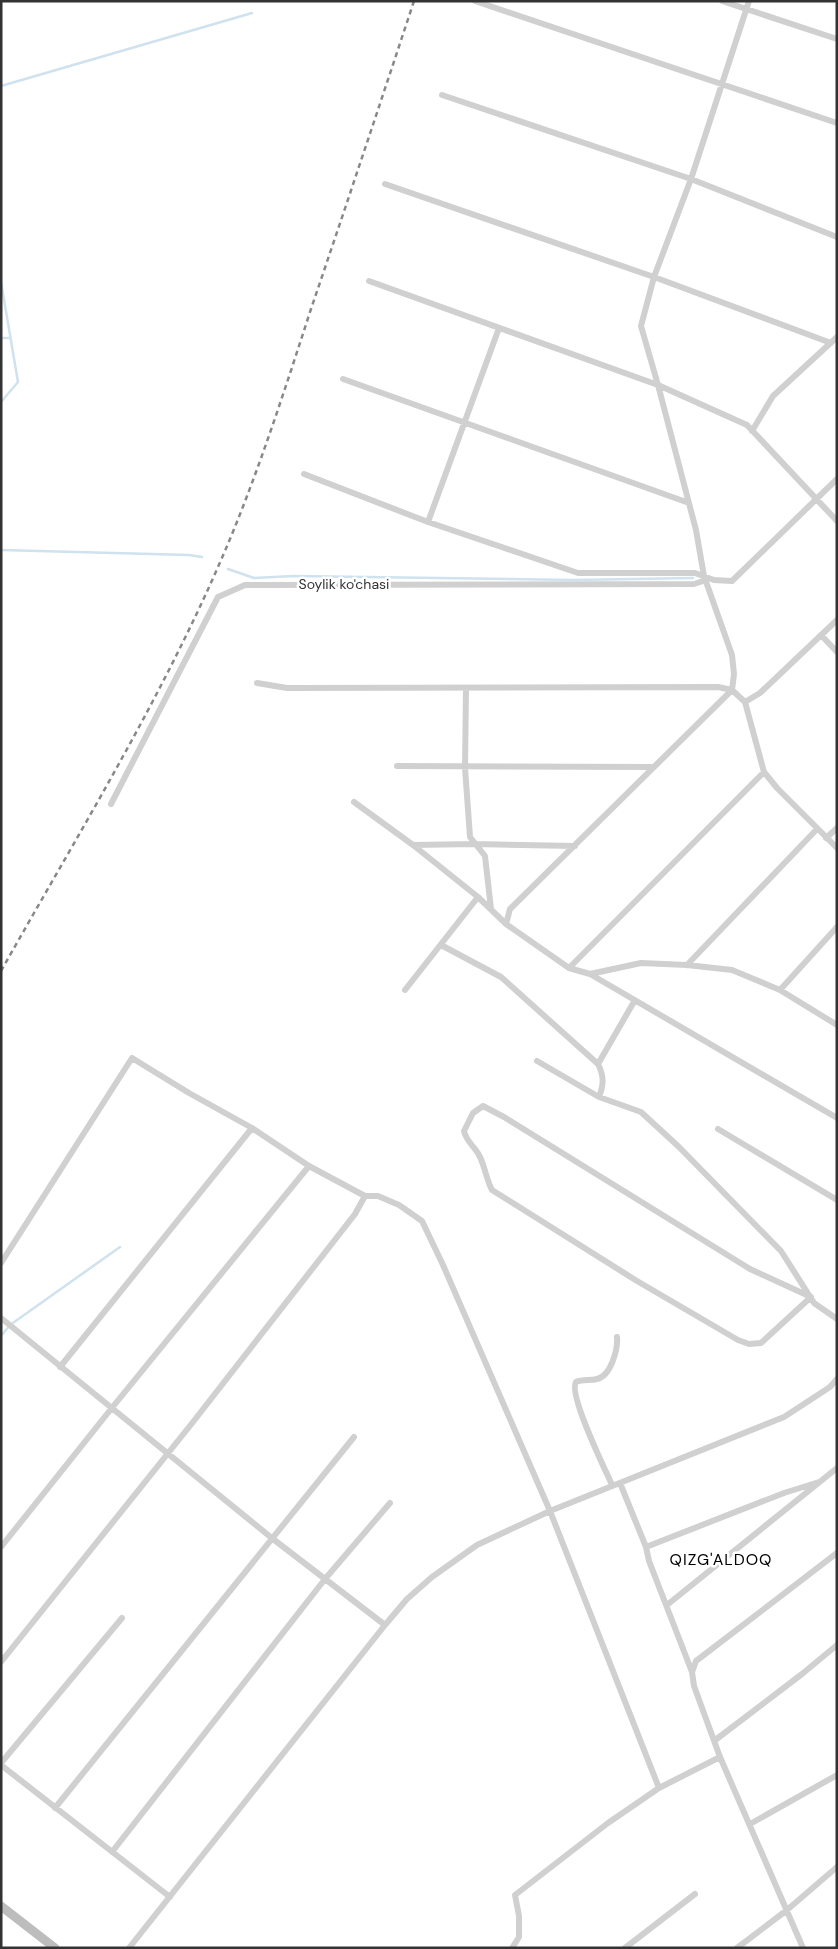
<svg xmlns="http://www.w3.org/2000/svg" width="838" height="1949" font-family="'DM Sans',sans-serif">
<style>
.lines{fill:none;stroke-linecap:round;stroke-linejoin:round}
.stream{stroke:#cfe2ee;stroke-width:2.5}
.minor{stroke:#d0d0d0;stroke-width:6}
.secondary{stroke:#bdbdbd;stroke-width:9}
.rail{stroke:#888;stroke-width:2.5;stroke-dasharray:5 4;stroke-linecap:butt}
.labels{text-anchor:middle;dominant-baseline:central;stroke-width:5;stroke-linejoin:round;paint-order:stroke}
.street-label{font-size:14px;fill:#333;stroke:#fff}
.quarter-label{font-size:16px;letter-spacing:1px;fill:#000;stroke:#fff}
</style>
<rect width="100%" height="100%" fill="#fff"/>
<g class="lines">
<path class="stream" d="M 1,86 L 252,13
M 1,282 L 18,382 L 1,402
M 1,338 L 10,338
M 1,550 L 189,555 L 202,557
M 228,569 L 254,578 L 293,576 L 574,580 L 693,578
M 1,1336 L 10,1325 L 120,1247"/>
<path class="minor" d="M 475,1 L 837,123
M 722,1 L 837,39
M 749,1 L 691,179 L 654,277 L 641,326 L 658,385 L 747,425 L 837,521
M 442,95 L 691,179 L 837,237
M 385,184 L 654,277 L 831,343
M 369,281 L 658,385 L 696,530 L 704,576 L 732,655 L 734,674 L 732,690 L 510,909 L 506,924
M 343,379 L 689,503
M 752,431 L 773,396 L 837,337
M 304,474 L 428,522 L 578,573 L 695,573 L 714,580 L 732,581 L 837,479
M 428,522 L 499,328
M 821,635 L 837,652
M 257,683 L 287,688 L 718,687 L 732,690 L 745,702 L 764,772 L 777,788 L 837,848
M 466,688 L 465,768 L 470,837 L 485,856 L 491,909
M 745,702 L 760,693 L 837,620
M 397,766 L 654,767
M 354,802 L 413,845 L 478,897 L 506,924 L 569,968 L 590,974 L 641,963 L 687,965 L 732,970 L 780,990 L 837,1025
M 111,804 L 218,597 L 245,585 L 694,584 L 706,580
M 826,838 L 837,828
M 413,845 L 475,844 L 575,846
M 441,945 L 501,977 L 598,1064 C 604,1076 604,1084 599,1097
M 687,965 L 817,829
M 569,968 L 764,772
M 590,974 L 837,1118
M 405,990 L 478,897
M 780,990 L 837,927
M 537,1061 L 599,1097 L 641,1112 L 679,1147 L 781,1251 L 814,1303 L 837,1319
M 598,1064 L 635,1000
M 483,1106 L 504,1117 L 750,1269 L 811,1297 L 761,1343 L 749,1344 L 738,1340 L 637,1281 L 492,1190 C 486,1179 485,1166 479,1155 C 474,1146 466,1141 464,1131 L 473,1113 Z
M 718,1129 L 837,1200
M 1,1263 L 132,1058 L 189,1093 L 252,1128 L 309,1166 L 365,1196
M 1,1318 L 273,1539 L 385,1625
M 60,1367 L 252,1128
M 620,1483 L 646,1547 L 784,1493 L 819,1482
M 612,1485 C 605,1469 568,1394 576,1382 C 583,1379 590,1381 597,1379 C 611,1376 618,1349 617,1337
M 1,1547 L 111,1409 L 309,1166
M 646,1547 L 649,1561 L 692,1672
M 667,1605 L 837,1468
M 1,1662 L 193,1422 L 355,1214 L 365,1196 L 378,1196 L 399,1205 L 422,1221 L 443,1265 L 550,1511 L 659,1788
M 714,1741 L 802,1674 L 837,1645
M 720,1757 L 803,1948
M 1,1763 L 122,1618
M 1,1765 L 170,1897
M 55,1808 L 354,1437
M 750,1824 L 837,1775
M 112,1852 L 325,1579 L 390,1503
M 129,1948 L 385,1625 L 407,1599 L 432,1577 L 477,1545 L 550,1511 L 784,1417 L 830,1387 L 837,1379
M 512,1948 L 519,1937 L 519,1916 L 515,1895 L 608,1823 L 659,1788 L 720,1757 L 694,1686 L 692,1672 L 696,1661 L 837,1553
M 625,1948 L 695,1894
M 737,1948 L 787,1910 L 837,1867"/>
<path class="secondary" d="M 1,1906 L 55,1948"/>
<path class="rail" d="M 1,971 C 81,829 167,690 230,539 C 261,464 286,386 311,309 C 346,206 380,104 414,1"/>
</g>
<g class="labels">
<g class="street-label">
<text x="344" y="584">Soylik ko'chasi</text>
</g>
<g class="quarter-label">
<text x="721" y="1559">QIZG'ALDOQ</text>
</g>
</g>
<rect width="838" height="1949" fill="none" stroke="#333333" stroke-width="5"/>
</svg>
